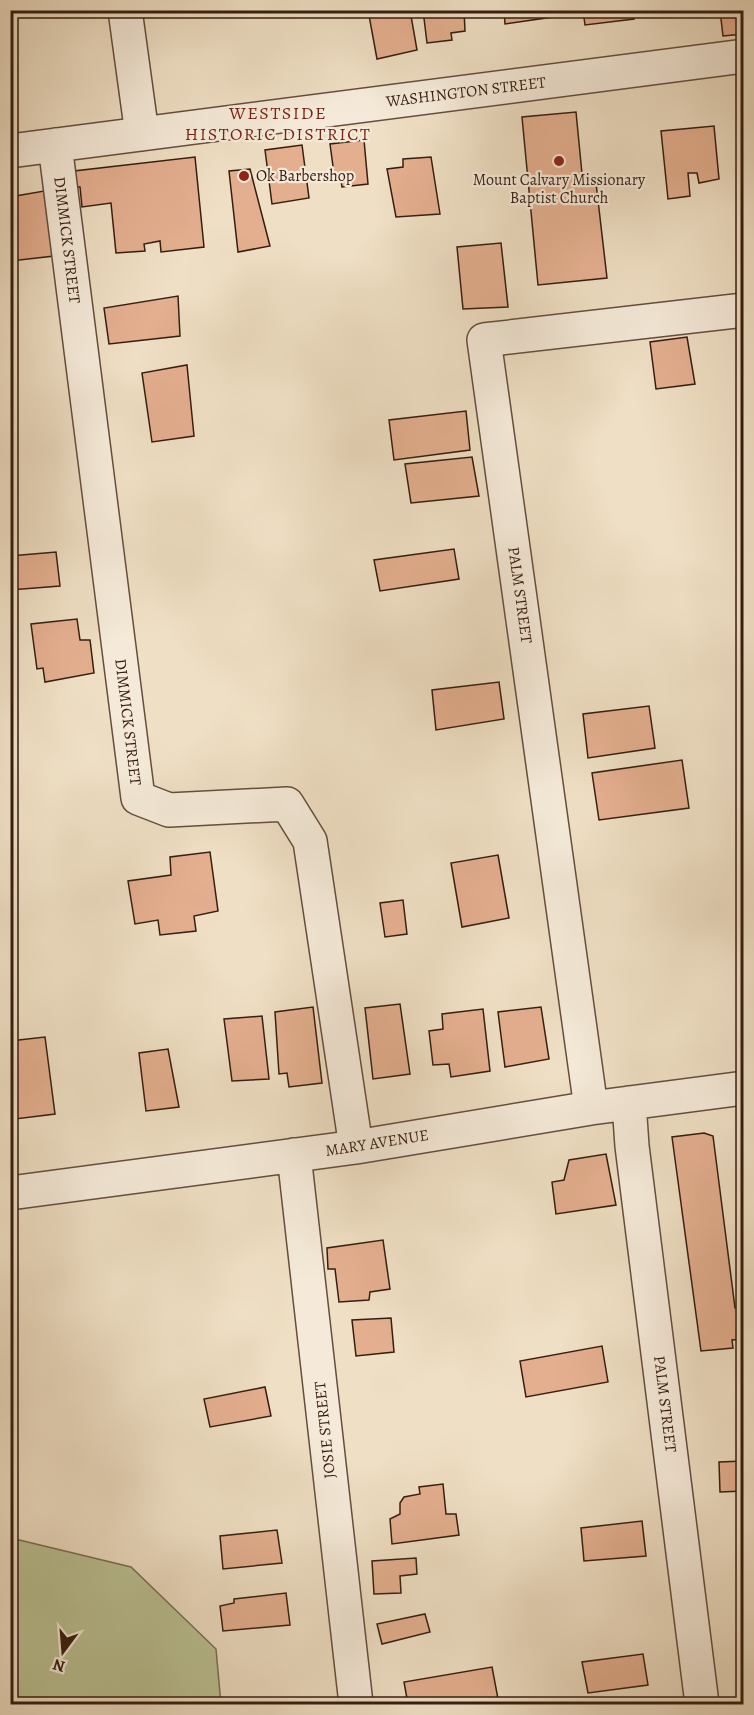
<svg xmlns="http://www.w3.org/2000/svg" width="754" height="1715" font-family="Alegreya,serif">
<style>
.green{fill:#bac193;stroke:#786f52;stroke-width:1.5}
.building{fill:#e4af8f;stroke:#361d10;stroke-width:1.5}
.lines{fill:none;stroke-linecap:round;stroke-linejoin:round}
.minor-casing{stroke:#644e3d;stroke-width:36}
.minor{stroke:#f5ead9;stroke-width:33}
.poi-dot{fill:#8f2418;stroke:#f5ead9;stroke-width:2}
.labels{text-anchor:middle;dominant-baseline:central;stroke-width:4.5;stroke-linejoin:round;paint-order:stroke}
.street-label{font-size:16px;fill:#361d10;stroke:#f5ead9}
.poi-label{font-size:16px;fill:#361d10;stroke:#f5ead9;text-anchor:start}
.neighbourhood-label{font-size:18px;letter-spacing:1.5px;fill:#7a1f14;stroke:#f5ead9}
</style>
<rect width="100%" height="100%" fill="#efdfc4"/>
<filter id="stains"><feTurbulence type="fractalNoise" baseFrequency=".00333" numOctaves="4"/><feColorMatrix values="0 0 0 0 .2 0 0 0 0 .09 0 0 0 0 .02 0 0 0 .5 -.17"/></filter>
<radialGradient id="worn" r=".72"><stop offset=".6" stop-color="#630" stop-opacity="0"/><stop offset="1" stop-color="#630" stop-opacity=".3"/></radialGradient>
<path class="green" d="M 11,1538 L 131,1567 L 216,1649 L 221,1704 L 11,1704 Z"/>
<path class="building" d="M 368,10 L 410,10 L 417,50 L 377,59 Z
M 423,10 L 464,10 L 465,31 L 451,33 L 452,40 L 427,43 Z
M 504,10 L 552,10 L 553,17 L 505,24 Z
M 583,10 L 633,10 L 634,19 L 585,25 Z
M 720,10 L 744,10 L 744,34 L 723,36 Z
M 576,112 L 583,184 L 596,183 L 607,278 L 538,285 L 522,117 Z
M 714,126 L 719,179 L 699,183 L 697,173 L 688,173 L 690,196 L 668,199 L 661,131 Z
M 364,140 L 368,184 L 342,187 L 341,181 L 335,181 L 330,144 Z
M 302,145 L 309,198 L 272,204 L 265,150 Z
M 195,157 L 204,247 L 161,252 L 160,241 L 144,244 L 145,251 L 116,253 L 111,203 L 82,207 L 80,187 L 76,187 L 74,171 Z
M 431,157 L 440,214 L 396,217 L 387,169 L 403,167 L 403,159 Z
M 250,169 L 270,246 L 238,252 L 229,171 Z
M 44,191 L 54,256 L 11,261 L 10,197 Z
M 501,243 L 508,307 L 463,309 L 457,247 Z
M 178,296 L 180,336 L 109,344 L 104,308 Z
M 687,337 L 695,384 L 656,389 L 650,342 Z
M 187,365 L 194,436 L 152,442 L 142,373 Z
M 466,411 L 470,450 L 394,460 L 389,420 Z
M 472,457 L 479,496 L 411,503 L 405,464 Z
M 454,549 L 459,579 L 380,591 L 374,560 Z
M 56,552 L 60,586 L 10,590 L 10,556 Z
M 77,619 L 80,640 L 90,640 L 94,673 L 45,682 L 43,668 L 37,669 L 31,624 Z
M 499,682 L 504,719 L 436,730 L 432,690 Z
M 649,706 L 655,748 L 588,758 L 583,714 Z
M 682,760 L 689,808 L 599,820 L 592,773 Z
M 210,852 L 218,911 L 194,916 L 196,931 L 160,935 L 158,920 L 135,924 L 128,881 L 171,875 L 170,857 Z
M 498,855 L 509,918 L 462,927 L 451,863 Z
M 403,900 L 407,934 L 385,937 L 380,903 Z
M 400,1004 L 410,1074 L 373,1079 L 365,1008 Z
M 313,1007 L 322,1083 L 289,1087 L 287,1073 L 279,1074 L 275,1012 Z
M 541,1007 L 549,1059 L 505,1067 L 498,1012 Z
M 483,1009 L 490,1071 L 451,1077 L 449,1064 L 433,1065 L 429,1031 L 443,1029 L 442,1014 Z
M 262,1016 L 269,1079 L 232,1081 L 224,1019 Z
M 45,1037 L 55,1114 L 15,1119 L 10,1089 L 10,1041 Z
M 168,1049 L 179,1107 L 146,1111 L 139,1053 Z
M 704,1133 L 713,1136 L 735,1308 L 744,1307 L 744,1339 L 732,1340 L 733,1348 L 701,1351 L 672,1137 Z
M 606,1154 L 616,1205 L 556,1214 L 552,1182 L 564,1180 L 569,1160 Z
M 383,1240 L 390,1289 L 370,1292 L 369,1300 L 339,1302 L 335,1269 L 328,1269 L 327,1248 Z
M 391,1318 L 394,1352 L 356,1356 L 352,1320 Z
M 602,1346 L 608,1382 L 526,1397 L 520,1361 Z
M 265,1387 L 271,1416 L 210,1427 L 204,1399 Z
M 744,1461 L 744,1491 L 720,1492 L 719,1462 Z
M 443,1484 L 446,1514 L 456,1514 L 459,1535 L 392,1544 L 390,1519 L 400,1514 L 400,1503 L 404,1497 L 420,1494 L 419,1487 Z
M 642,1521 L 646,1556 L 584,1561 L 581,1528 Z
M 277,1530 L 282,1563 L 223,1569 L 220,1536 Z
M 416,1558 L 417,1574 L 400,1576 L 401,1593 L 374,1594 L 372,1561 Z
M 286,1593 L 290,1625 L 223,1631 L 220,1606 L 234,1603 L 234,1599 Z
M 425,1614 L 430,1632 L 382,1644 L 377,1624 Z
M 643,1654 L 648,1685 L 588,1693 L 582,1662 Z
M 492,1667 L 499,1704 L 408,1704 L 404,1682 Z"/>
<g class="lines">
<g class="minor-casing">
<path id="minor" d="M 125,10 L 142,134
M 55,145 L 138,798 L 169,810 L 287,804 L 310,841 L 356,1147
M 10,151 L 744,56
M 629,1103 L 632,1146 L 702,1704
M 591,1108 L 484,340 L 744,310
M 294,1155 L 356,1704
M 10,1193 L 356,1147 L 591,1108 L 744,1088"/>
</g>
<use href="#minor" class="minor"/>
</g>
<g class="poi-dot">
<circle cx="559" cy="161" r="6"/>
<circle cx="244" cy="176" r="6"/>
</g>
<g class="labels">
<g class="street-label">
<text transform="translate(466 92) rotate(-7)">WASHINGTON STREET</text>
<text transform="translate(67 240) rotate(83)">DIMMICK STREET</text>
<text transform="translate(520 595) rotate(82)">PALM STREET</text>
<text transform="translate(128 722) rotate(83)">DIMMICK STREET</text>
<text transform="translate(377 1143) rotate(-9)">MARY AVENUE</text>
<text transform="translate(665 1404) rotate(83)">PALM STREET</text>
<text transform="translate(325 1430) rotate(-96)">JOSIE STREET</text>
</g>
<g class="poi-label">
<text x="256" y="176">Ok Barbershop</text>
<text x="559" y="180" text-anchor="middle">Mount Calvary Missionary<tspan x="559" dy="18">Baptist Church</tspan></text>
</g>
<g class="neighbourhood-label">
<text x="278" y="113">WESTSIDE<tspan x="278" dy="21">HISTORIC DISTRICT</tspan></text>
</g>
</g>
<rect width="754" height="1715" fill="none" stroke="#efdfc4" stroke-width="36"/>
<rect x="12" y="12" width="730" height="1691" fill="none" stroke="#361d10" stroke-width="3"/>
<rect x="18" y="18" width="718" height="1679" fill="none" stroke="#361d10" stroke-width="1.5"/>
<g transform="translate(63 1652) rotate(196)" stroke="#f5ead9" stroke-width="4.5" paint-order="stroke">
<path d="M0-4.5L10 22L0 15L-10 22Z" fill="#361d10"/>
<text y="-9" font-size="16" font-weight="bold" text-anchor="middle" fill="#361d10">N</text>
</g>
<rect width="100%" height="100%" filter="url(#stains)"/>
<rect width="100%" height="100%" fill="url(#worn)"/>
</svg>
